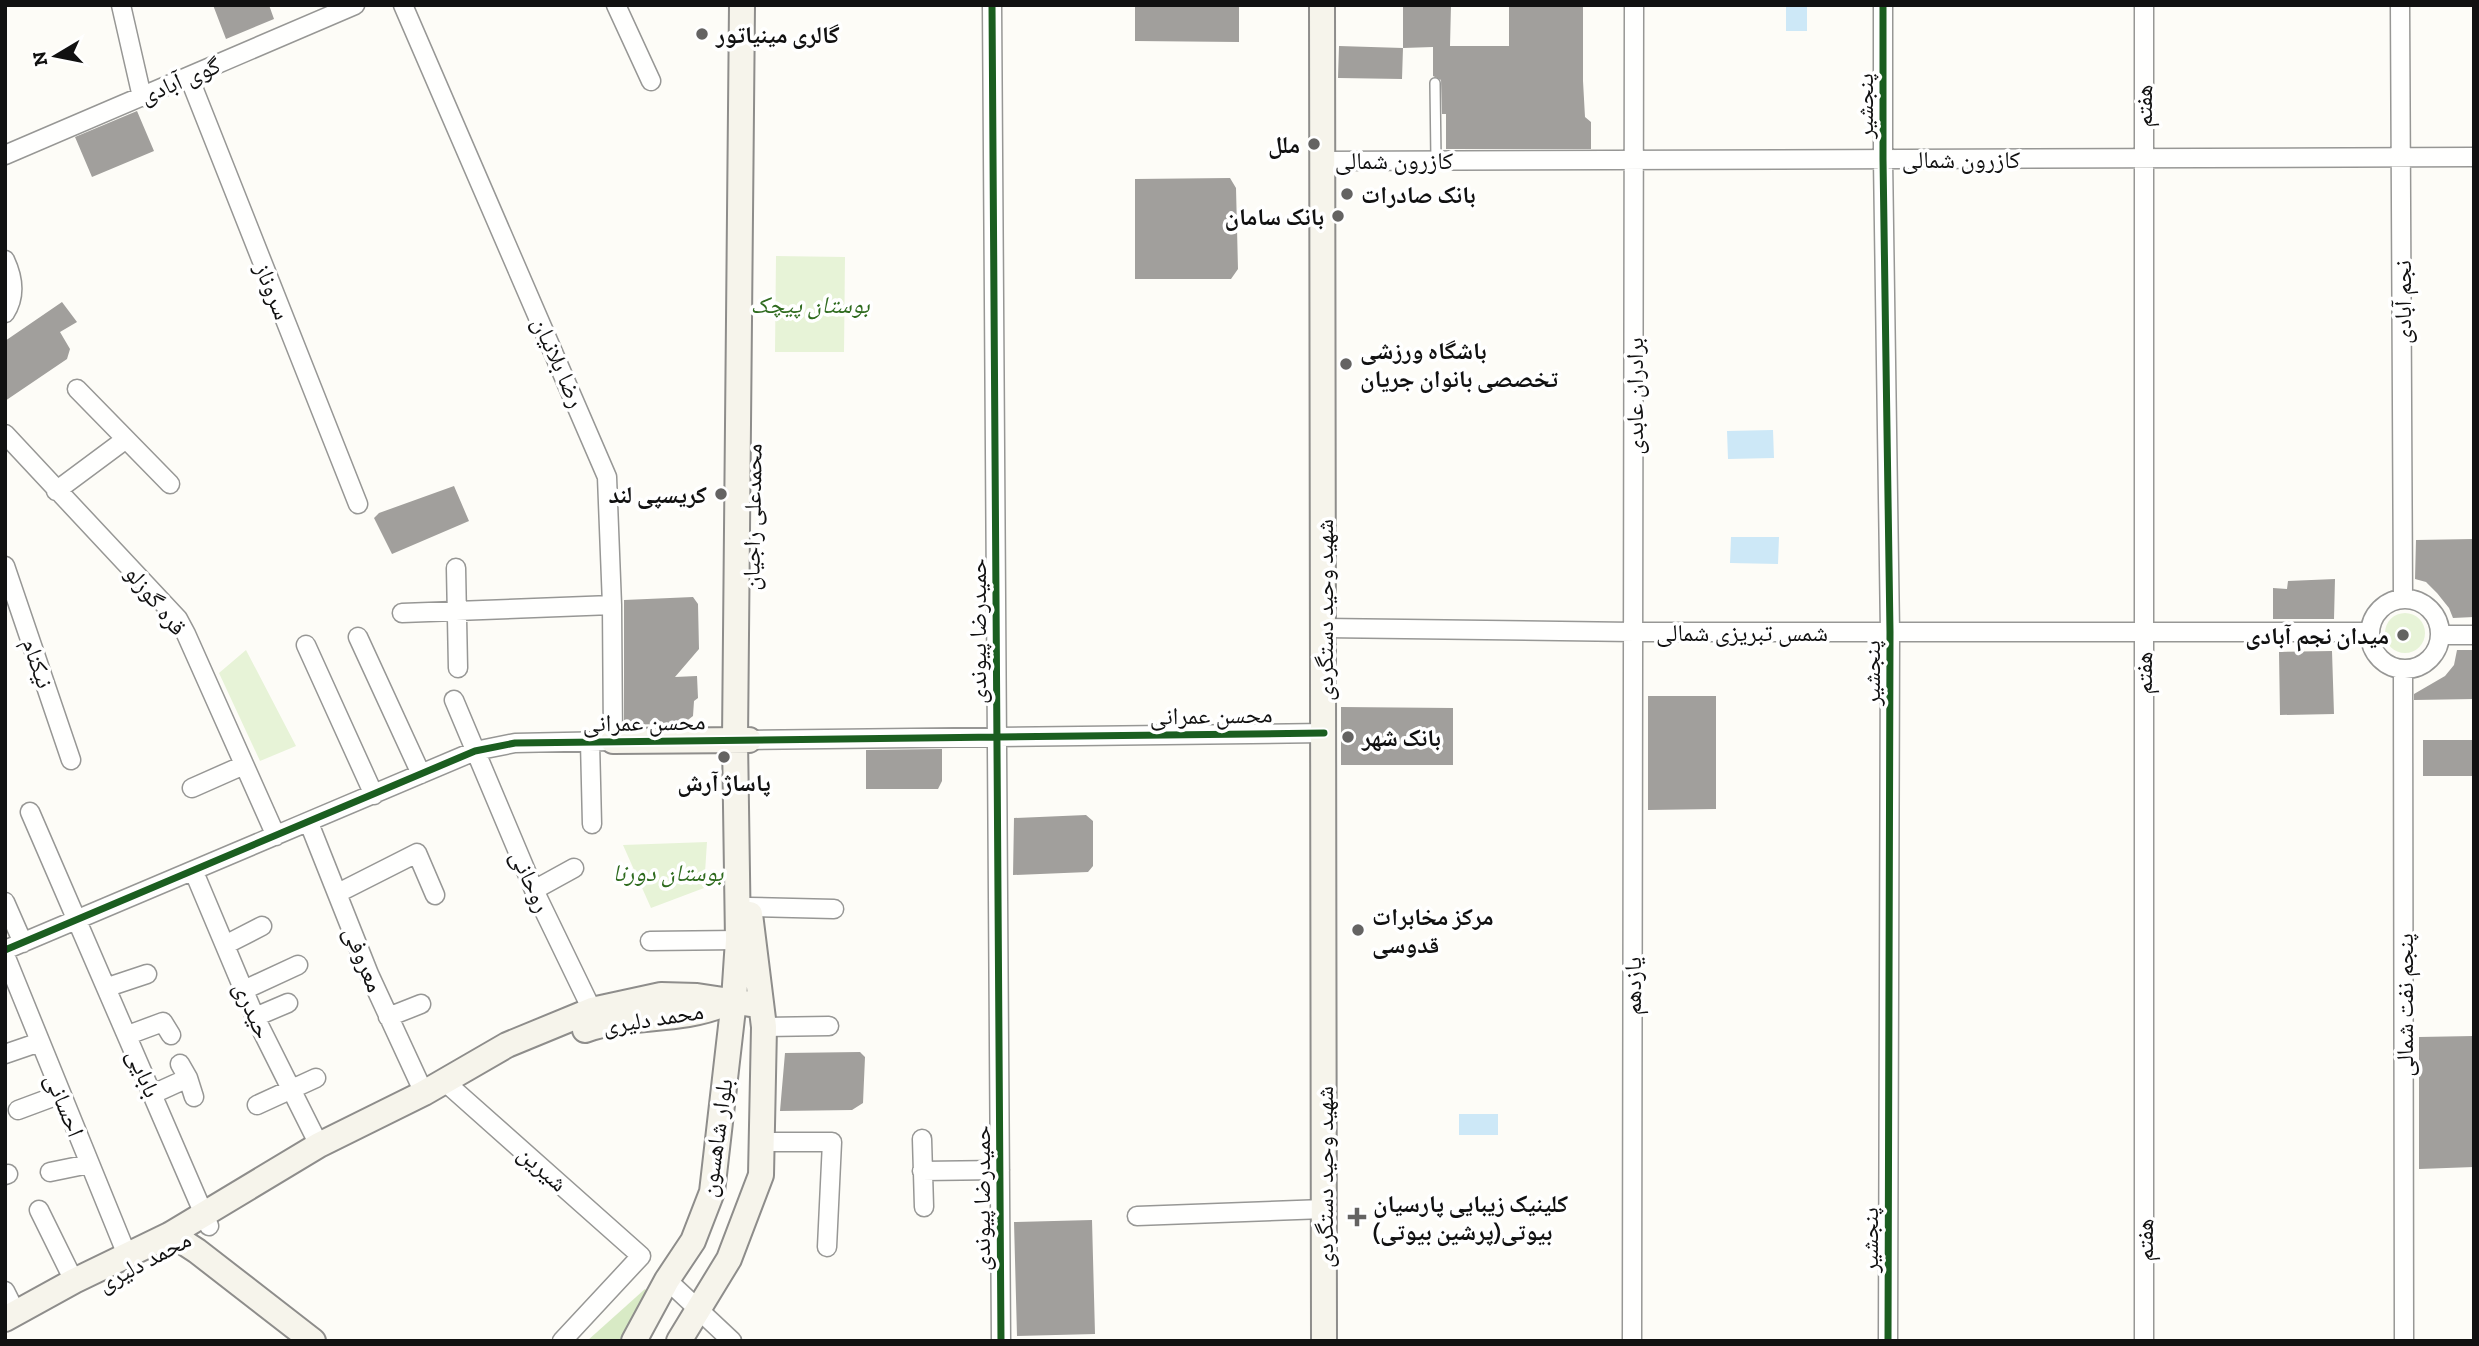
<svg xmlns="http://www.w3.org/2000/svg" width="2479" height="1346" font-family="'Zilla Slab','Noto Naskh Arabic',serif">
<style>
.green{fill:#e7f3d7}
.forest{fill:#d8eac5}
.water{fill:#cde8f7}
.building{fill:#a19f9c}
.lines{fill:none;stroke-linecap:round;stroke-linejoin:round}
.lane-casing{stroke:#979795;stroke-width:12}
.street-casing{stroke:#979795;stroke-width:21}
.secondary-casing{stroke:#8e8d8b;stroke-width:28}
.lane{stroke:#fffffe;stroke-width:9}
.street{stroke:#fffffe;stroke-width:18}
.secondary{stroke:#f6f4eb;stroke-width:24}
.cycleway-casing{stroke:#fff;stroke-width:11}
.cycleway{stroke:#1b5e20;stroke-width:7}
.poi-dot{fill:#646362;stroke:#fff;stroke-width:2.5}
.labels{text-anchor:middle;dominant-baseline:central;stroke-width:7;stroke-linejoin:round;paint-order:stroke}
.poi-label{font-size:24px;font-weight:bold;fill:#111;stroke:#fff;text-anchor:start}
.street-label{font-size:24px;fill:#111;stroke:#fff}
.park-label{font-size:24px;font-style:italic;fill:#2f6b1f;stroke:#fff}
</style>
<rect width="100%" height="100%" fill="#fdfcf7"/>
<path class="green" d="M 776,256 L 845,257 L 844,352 L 775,352 Z
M2385 633a20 20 0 1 1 40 0a20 20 0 1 1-40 0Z
M 246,650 L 296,746 L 260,761 L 219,673 Z
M 707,842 L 704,888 L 651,908 L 623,845 Z"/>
<path class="forest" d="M 645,1289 L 652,1297 L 626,1341 L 587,1341 Z"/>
<path class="water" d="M 1786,5 L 1807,5 L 1807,31 L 1786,31 Z
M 1773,430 L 1774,458 L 1728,459 L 1727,431 Z
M 1731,537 L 1779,537 L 1778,564 L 1730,563 Z
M 1459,1114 L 1498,1114 L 1498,1135 L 1459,1135 Z"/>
<path class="building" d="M 213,5 L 269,5 L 274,19 L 226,39 Z
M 1135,5 L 1239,5 L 1239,42 L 1135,41 Z
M 1403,5 L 1451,5 L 1450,46 L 1509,46 L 1509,5 L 1583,5 L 1583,81 L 1585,117 L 1591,122 L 1591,149 L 1446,149 L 1446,114 L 1442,114 L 1441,80 L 1433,76 L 1433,47 L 1403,48 Z
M 1339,46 L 1403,48 L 1402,79 L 1338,78 Z
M 137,111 L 154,151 L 92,177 L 75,137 Z
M 1230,178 L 1236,188 L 1238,269 L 1231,279 L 1135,279 L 1135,179 Z
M 62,302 L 77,322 L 60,332 L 70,349 L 67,359 L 5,401 L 5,341 Z
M 454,486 L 469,521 L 392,554 L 374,518 L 379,513 Z
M 2474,539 L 2474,617 L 2453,618 L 2449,608 L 2437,593 L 2426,582 L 2415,579 L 2416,540 Z
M 2335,579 L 2334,619 L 2273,619 L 2273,588 L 2287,589 L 2288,581 Z
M 693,597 L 698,604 L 699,649 L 675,677 L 697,676 L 698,698 L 694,701 L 693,716 L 684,723 L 628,725 L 624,723 L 624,600 Z
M 2457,650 L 2474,650 L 2474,699 L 2414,700 L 2414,694 L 2445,676 L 2454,665 Z
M 2332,651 L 2334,714 L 2280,715 L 2279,652 Z
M 1648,696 L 1716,696 L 1716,809 L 1648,810 Z
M 1341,707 L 1453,708 L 1453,765 L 1341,765 Z
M 2423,740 L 2474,740 L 2474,776 L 2423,776 Z
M 942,749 L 942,781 L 938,789 L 866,789 L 866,750 Z
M 1086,815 L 1093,821 L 1093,866 L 1088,872 L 1013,875 L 1014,818 Z
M 2474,1036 L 2474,1167 L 2419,1169 L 2419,1037 Z
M 860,1052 L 865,1057 L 863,1103 L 852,1110 L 780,1111 L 785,1053 Z
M 1092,1220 L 1095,1334 L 1017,1336 L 1014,1222 Z"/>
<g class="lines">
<g class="lane-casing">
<path id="lane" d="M 1435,83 L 1436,160"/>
</g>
<g class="street-casing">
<path id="street" d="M 121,5 L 142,97
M 616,5 L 651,81
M 992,5 L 1001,1341
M 1883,5 L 1883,159 L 1890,632 L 1888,1341
M 2144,5 L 2144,1341
M 2400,5 L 2403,599
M 189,77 L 358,504
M 5,155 L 355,5
M 1322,161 L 2474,157
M 5,260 C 13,277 16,296 5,313
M 77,389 L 170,484
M 5,434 L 178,619 L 186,634 L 276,836
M 56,491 L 126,439
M 5,566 L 71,760
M 456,568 L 458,668
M2370 634a35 35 0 1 1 70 0a35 35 0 1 1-70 0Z
M 402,613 L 612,605
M 1324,628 L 1633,632 L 2370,632
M 2441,635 L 2474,635
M 358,637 L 421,774
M 306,645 L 374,795
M 2403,670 L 2404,1341
M 454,700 L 534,890 L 592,1010
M 749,740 L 1324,733
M 590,742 L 592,824
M 192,788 L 244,765
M 30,812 L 209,1226
M 309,823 L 369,974 L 424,1093
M 194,872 L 255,1017 L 319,1145
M 534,890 L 574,868
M 338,893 L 417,853 L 435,895
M 5,902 L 23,943
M 749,907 L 834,909
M 650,941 L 738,940
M 225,945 L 262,926
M 5,950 L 475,751 L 515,743 L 613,741 L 612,605 L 607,477 L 403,5
M 5,955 L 127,1255
M 108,987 L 147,974
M 244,990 L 298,965
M 255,1017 L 288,1003
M 388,1017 L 421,1004
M 764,1027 L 829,1026
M 128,1035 L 163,1022 L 171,1035
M 5,1054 L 40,1042
M 180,1064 L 188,1078 L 194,1097
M 444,1081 L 641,1256 L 562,1341
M 153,1094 L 188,1078
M 257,1105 L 316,1078
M 18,1110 L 61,1094
M 922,1139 L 924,1207
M 761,1142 L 832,1142 L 827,1247
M 922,1171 L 1000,1170
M 50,1172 L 89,1164
M 5,1175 L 8,1174
M 39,1210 L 74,1281
M 1137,1216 L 1324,1209
M 667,1280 L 732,1341
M 5,1291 L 16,1313
M 1632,1341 L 1634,5"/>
</g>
<g class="secondary-casing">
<path id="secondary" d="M 1322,5 L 1324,1341
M 613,741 L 749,740
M 585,1030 C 629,1014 680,1023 724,1004
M 171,1234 L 197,1251 L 313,1341
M 5,1319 L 74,1281 L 171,1234 L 319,1145 L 424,1093 L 507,1045 L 592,1010 L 661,995 L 697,996 L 750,1004
M 634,1341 L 667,1280 L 693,1241 L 712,1192 L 734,1000 L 738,940 L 735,740 L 742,5
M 679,1341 L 729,1259 L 761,1175 L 764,1027 L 750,914"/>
</g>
<use href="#lane" class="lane"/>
<use href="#street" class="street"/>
<use href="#secondary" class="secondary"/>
<g class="cycleway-casing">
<path id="cycleway" d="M 992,5 L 1001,1341
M 1883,5 L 1883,159 L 1890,632 L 1888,1341
M 5,950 L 475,751 L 515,743 L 1324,733"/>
</g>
<use href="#cycleway" class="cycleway"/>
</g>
<g class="poi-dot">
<circle cx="702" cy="34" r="7"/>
<circle cx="1314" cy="144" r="7"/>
<circle cx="1347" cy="194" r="7"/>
<circle cx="1338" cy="216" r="7"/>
<circle cx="1346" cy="364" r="7"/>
<circle cx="721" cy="494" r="7"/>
<circle cx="2403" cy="635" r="7"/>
<circle cx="1348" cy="737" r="7"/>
<circle cx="724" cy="757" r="7"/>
<circle cx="1358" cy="930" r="7"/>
<path d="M1353.5 1206.5h7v7h7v7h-7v7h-7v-7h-7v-7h7z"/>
</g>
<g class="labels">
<g class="poi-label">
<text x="716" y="34">گالری مینیاتور</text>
<text x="1300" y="144" text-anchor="end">ملل</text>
<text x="1361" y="194">بانک صادرات</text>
<text x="1324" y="216" text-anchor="end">بانک سامان</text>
<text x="1360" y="350">باشگاه ورزشی<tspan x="1360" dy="28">تخصصی بانوان جریان</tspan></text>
<text x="707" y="494" text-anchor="end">کریسپی لند</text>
<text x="2389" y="635" text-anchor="end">میدان نجم آبادی</text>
<text x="1362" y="737">بانک شهر</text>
<text x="724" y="782" text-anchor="middle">پاساژ آرش</text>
<text x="1372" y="916">مرکز مخابرات<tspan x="1372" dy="28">قدوسی</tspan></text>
<text x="1373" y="1203">کلینیک زیبایی پارسیان<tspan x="1373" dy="28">بیوتی(پرشین بیوتی)</tspan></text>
</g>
<g class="street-label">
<text transform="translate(180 80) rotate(-23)">گوی آبادی</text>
<text transform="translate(1864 106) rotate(-90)">پنجشیر</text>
<text transform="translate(2143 106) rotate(-90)">هفتم</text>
<text x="1961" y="159">کازرون شمالی</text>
<text x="1394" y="160">کازرون شمالی</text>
<text transform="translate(273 291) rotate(68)">سروناز</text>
<text transform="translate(2402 302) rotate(-90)">نجم آبادی</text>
<text transform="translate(559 362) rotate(66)">رضا بلانیان</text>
<text transform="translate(1634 396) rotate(-90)">برادران عابدی</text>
<text transform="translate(752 517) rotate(-89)">محمدعلی راجیان</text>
<text transform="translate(156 600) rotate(51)">قره گوزلو</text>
<text transform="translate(1324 610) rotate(-90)">شهید وحید دستگردی</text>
<text transform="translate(977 631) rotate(-90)">حمیدرضا پیوندی</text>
<text x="1742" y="632">شمس تبریزی شمالی</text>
<text transform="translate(38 663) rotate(71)">نیکنام</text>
<text transform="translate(1871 673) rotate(-90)">پنجشیر</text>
<text transform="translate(2143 673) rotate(-90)">هفتم</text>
<text transform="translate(1211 715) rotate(-1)">محسن عمرانی</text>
<text transform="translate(644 722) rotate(-1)">محسن عمرانی</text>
<text transform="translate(531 881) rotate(66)">روحانی</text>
<text transform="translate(364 959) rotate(68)">معروفی</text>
<text transform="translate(1632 986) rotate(-90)">یازدهم</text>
<text transform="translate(2404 1005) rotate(-90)">پنجم نفت شمالی</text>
<text transform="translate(253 1010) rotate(66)">حیدری</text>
<text transform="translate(653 1018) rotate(-9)">محمد دلیری</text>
<text transform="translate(144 1073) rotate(67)">بابایی</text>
<text transform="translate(65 1105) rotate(68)">احسانی</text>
<text transform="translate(716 1138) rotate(-82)">بلوار شاهسون</text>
<text transform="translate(543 1168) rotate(42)">شیرین</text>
<text transform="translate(1324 1177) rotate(-90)">شهید وحید دستگردی</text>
<text transform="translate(981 1198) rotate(-90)">حمیدرضا پیوندی</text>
<text transform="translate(1869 1240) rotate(-90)">پنجشیر</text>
<text transform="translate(2144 1240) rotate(-90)">هفتم</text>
<text transform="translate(144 1261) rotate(-28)">محمد دلیری</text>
</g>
<g class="park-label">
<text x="810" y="304">بوستان پیچک</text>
<text x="668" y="872">بوستان دورنا</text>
</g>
</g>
<rect width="2479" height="1346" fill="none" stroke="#111111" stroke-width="14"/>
<g transform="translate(56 56) rotate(260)" stroke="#ffffff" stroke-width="5" paint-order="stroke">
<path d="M0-5L12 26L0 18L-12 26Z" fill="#111111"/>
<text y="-10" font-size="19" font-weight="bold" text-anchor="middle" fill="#111111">N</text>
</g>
</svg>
